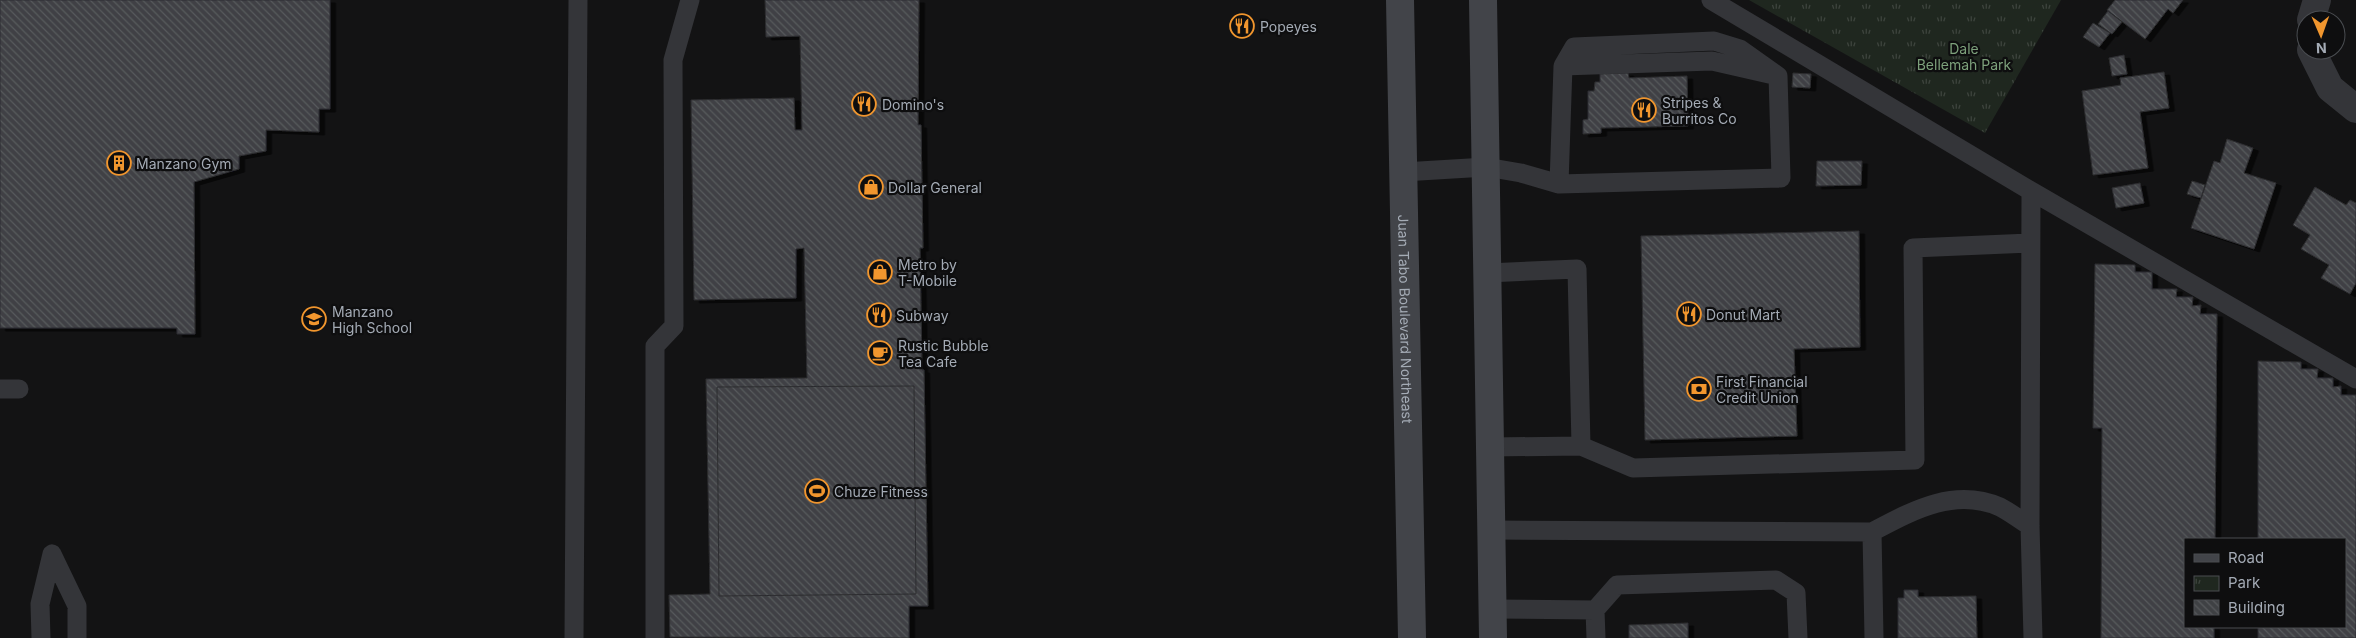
<svg xmlns="http://www.w3.org/2000/svg" width="2356" height="638" font-family="Inter,sans-serif">
<style>
.park{fill:url(#park-tufts)}
.building{fill:url(#building-back-hatch);stroke:#2d2d30;filter:url(#shadow)}
.lines{fill:none;stroke-linecap:round;stroke-linejoin:round}
.lane{stroke:#343539;stroke-width:19}
.street{stroke:#343539;stroke-width:28}
.secondary{stroke:#424449;stroke-width:28}
.labels{text-anchor:middle;dominant-baseline:central;stroke-width:4.5;stroke-linejoin:round;paint-order:stroke}
.poi-label{font-size:14px;fill:#a4abb5;stroke:#0e0e0f;text-anchor:start}
.park-label{font-size:14px;fill:#7da07b;stroke:#0e0e0f}
.street-label{font-size:14px;fill:#a4abb5;stroke:#0e0e0f}
</style>
<defs>
<pattern id="park-tufts" width="24" height="20" patternUnits="userSpaceOnUse" patternTransform="scale(1.25)"><rect width="24" height="20" fill="#1f271f"/><path d="M3 7l-1-3M5 7V3M7 7l1-3M15 17l-1-3M17 17v-4M19 17l1-3" fill="none" stroke="#3d443d"/></pattern>
<pattern id="building-back-hatch" width="6" height="6" patternUnits="userSpaceOnUse" patternTransform="scale(1.25)"><rect width="6" height="6" fill="#3f4144"/><path d="M-1 5l2 2M0 0l6 6M5-1l2 2" fill="none" stroke="#585a5d"/></pattern>
<filter id="shadow"><feDropShadow dx="5.5" dy="3" stdDeviation="0" flood-color="#0009"/></filter>
</defs>
<rect width="100%" height="100%" fill="#131314"/>
<path class="park" d="M 1749,0 L 2061,0 L 1985,133 Z"/>
<path class="building" d="M 0,0 L 330,0 L 330,109 L 319,109 L 319,132 L 266,130 L 266,151 L 239,156 L 239,169 L 194,182 L 195,334 L 177,334 L 177,328 L 0,328 Z
M 765,0 L 919,0 L 918,125 L 921,125 L 923,248 L 920,248 L 922,370 L 924,370 L 928,606 L 909,606 L 909,638 L 670,637 L 669,595 L 710,594 L 706,379 L 807,378 L 804,248 L 796,249 L 796,298 L 694,300 L 691,100 L 794,98 L 795,130 L 802,130 L 800,36 L 766,37 Z
M 2115,0 L 2183,0 L 2173,13 L 2168,9 L 2145,39 L 2107,10 Z
M 2108,11 L 2122,22 L 2112,34 L 2098,24 Z
M 2093,23 L 2110,33 L 2099,47 L 2083,37 Z
M 2124,55 L 2127,74 L 2112,76 L 2109,58 Z
M 2164,72 L 2169,108 L 2140,112 L 2148,168 L 2093,175 L 2082,91 L 2121,85 L 2120,78 Z
M 1628,73 L 1629,78 L 1687,76 L 1688,126 L 1601,128 L 1601,133 L 1583,134 L 1583,120 L 1588,119 L 1588,91 L 1594,91 L 1595,82 L 1600,82 L 1600,74 Z
M 1793,73 L 1811,74 L 1810,88 L 1792,87 Z
M 2227,139 L 2253,148 L 2244,173 L 2276,183 L 2254,249 L 2191,228 L 2214,161 L 2220,163 Z
M 1817,161 L 1862,161 L 1861,185 L 1816,186 Z
M 2192,181 L 2205,185 L 2201,198 L 2187,194 Z
M 2140,183 L 2144,203 L 2116,208 L 2112,188 Z
M 2315,187 L 2346,205 L 2350,200 L 2356,203 L 2356,283 L 2350,294 L 2321,278 L 2329,265 L 2301,249 L 2310,235 L 2293,225 Z
M 1859,231 L 1860,347 L 1794,349 L 1797,436 L 1645,440 L 1641,236 Z
M 2095,264 L 2135,265 L 2135,272 L 2152,272 L 2152,289 L 2177,289 L 2176,297 L 2193,297 L 2192,306 L 2201,305 L 2200,314 L 2217,314 L 2215,539 L 2185,539 L 2185,627 L 2214,627 L 2214,638 L 2101,638 L 2102,428 L 2093,428 Z
M 2258,361 L 2301,362 L 2301,369 L 2318,369 L 2317,378 L 2333,378 L 2333,387 L 2341,386 L 2341,395 L 2356,395 L 2356,638 L 2258,638 L 2258,627 L 2345,627 L 2345,539 L 2258,539 Z
M 914,386 L 916,594 L 719,596 L 717,387 Z
M 1904,590 L 1918,590 L 1918,597 L 1976,596 L 1977,638 L 1898,638 L 1898,598 L 1904,598 Z
M 1688,623 L 1688,638 L 1629,638 L 1629,625 Z"/>
<g class="lines">
<path class="lane" d="M 1711,0 L 2031,191 L 2356,379
M 1563,66 L 1712,61 L 1769,74
M 1403,172 L 1486,167 L 1521,173 L 1559,184 L 1781,178 L 1778,76 L 1740,49 L 1714,41 L 1574,47 L 1563,66 L 1559,184
M 2031,191 L 2030,526 L 2033,638
M 1487,273 L 1577,269 L 1581,446
M 0,389 L 19,389
M 1490,447 L 1581,446 L 1633,468 L 1915,460 L 1913,248 L 2030,243
M 1492,530 L 1872,532 C 1912,511 1954,487 2000,507 C 2010,512 2020,520 2030,526
M 1872,532 L 1874,638
M 52,554 L 77,606 L 77,638
M 1492,609 L 1595,610 L 1596,638
M 1595,610 L 1617,585 L 1776,580 L 1796,593 L 1798,638
M 41,638 L 40,604 L 52,554
M 574,638 L 578,0
M 655,638 L 655,346 L 674,326 L 673,60 L 690,0"/>
<path class="street" d="M 2311,20 L 2317,0
M 2311,50 L 2330,88 L 2356,109"/>
<g class="secondary">
<path id="s1" d="M 1400,0 L 1412,638"/>
<path d="M 1483,0 L 1493,638"/>
</g>
</g>
<defs>
<g id="restaurant-ring" transform="scale(1.25)"><circle r="9.5" fill="#0e0e0f" stroke="#f1962e" stroke-width="1.5"/><path d="M-5-6h1v4h1v-4h1v4h1v-4h1v5L-1.5 .5V6h-2V.5L-5-1ZM5-6V6H3V1.5H1.5Q1.5-4 5-6Z" fill="#f1962e"/></g>
<g id="building-ring" transform="scale(1.25)"><circle r="9.5" fill="#0e0e0f" stroke="#f1962e" stroke-width="1.5"/><path d="M-4-6H4V6H1V3H-1V6H-4ZM-2.5-4.3h1.7v1.8h-1.7ZM.8-4.3h1.7v1.8H.8ZM-2.5-1h1.7V.8h-1.7ZM.8-1h1.7V.8H.8Z" fill="#f1962e"/></g>
<g id="shop-ring" transform="scale(1.25)"><circle r="9.5" fill="#0e0e0f" stroke="#f1962e" stroke-width="1.5"/><path d="M-5-2.5h2.3a2.7 3.5 0 0 1 5.4 0H5L5.5 6h-11ZM-1.5-2.5h3a1.5 2.3 0 0 0-3 0Z" fill="#f1962e"/></g>
<g id="school-ring" transform="scale(1.25)"><circle r="9.5" fill="#0e0e0f" stroke="#f1962e" stroke-width="1.5"/><path d="M0-5L7-2L0 1L-7-2ZM-4 1L0 2.5L4 1V4Q0 6-4 4Z" fill="#f1962e"/></g>
<g id="cafe-ring" transform="scale(1.25)"><circle r="9.5" fill="#0e0e0f" stroke="#f1962e" stroke-width="1.5"/><path d="M-5.5-4.5H6V0H3Q3 3.5 0 3.5H-2.5Q-5.5 3.5-5.5 0ZM3-3.2v2h1.7v-2ZM-6 4.5H4V6H-6Z" fill="#f1962e"/></g>
<g id="bank-ring" transform="scale(1.25)"><circle r="9.5" fill="#0e0e0f" stroke="#f1962e" stroke-width="1.5"/><path d="M-6-4H6V4H-6ZM0-2.3a2.3 2.3 0 1 0 0 4.6a2.3 2.3 0 1 0 0-4.6Z" fill="#f1962e"/></g>
<g id="stadium-ring" transform="scale(1.25)"><circle r="9.5" fill="#0e0e0f" stroke="#f1962e" stroke-width="1.5"/><path d="M0-5a6.5 5 0 1 0 0 10a6.5 5 0 1 0 0-10ZM-3.5-1.8h7v3.6h-7Z" fill="#f1962e"/></g>
</defs>
<g fill-rule="evenodd">
<use href="#restaurant-ring" x="1242" y="26"/>
<use href="#restaurant-ring" x="864" y="104"/>
<use href="#restaurant-ring" x="1644" y="110"/>
<use href="#building-ring" x="119" y="163"/>
<use href="#shop-ring" x="871" y="187"/>
<use href="#shop-ring" x="880" y="272"/>
<use href="#restaurant-ring" x="1689" y="314"/>
<use href="#restaurant-ring" x="879" y="315"/>
<use href="#school-ring" x="314" y="319"/>
<use href="#cafe-ring" x="880" y="353"/>
<use href="#bank-ring" x="1699" y="389"/>
<use href="#stadium-ring" x="817" y="491"/>
</g>
<g class="labels">
<g class="poi-label">
<text x="1260" y="26">Popeyes</text>
<text x="1662" y="102">Stripes &amp;<tspan x="1662" dy="16">Burritos Co</tspan></text>
<text x="882" y="104">Domino's</text>
<text x="136" y="163">Manzano Gym</text>
<text x="888" y="187">Dollar General</text>
<text x="898" y="264">Metro by<tspan x="898" dy="16">T-Mobile</tspan></text>
<text x="332" y="311">Manzano<tspan x="332" dy="16">High School</tspan></text>
<text x="1706" y="314">Donut Mart</text>
<text x="896" y="315">Subway</text>
<text x="898" y="345">Rustic Bubble<tspan x="898" dy="16">Tea Cafe</tspan></text>
<text x="1716" y="381">First Financial<tspan x="1716" dy="16">Credit Union</tspan></text>
<text x="834" y="491">Chuze Fitness</text>
</g>
<g class="park-label">
<text x="1964" y="48">Dale<tspan x="1964" dy="16">Bellemah Park</tspan></text>
</g>
<g class="street-label">
<text stroke="none"><textPath href="#s1" startOffset="319">Juan Tabo Boulevard Northeast</textPath></text>
</g>
</g>
<rect x="2184" y="538" width="162" height="90" fill="#0e0e0f" stroke="#4a4d51"/>
<rect x="2194" y="554" width="25" height="8" fill="#424449" stroke="#4a4d51"/>
<text x="2228" y="563" font-size="15" fill="#a4abb5">Road</text>
<rect x="2194" y="576" width="25" height="15" fill="url(#park-tufts)" stroke="#4a4d51"/>
<text x="2228" y="588" font-size="15" fill="#a4abb5">Park</text>
<rect x="2194" y="600" width="25" height="15" fill="url(#building-back-hatch)" stroke="#4a4d51"/>
<text x="2228" y="613" font-size="15" fill="#a4abb5">Building</text>
<g transform="translate(2321 35) rotate(178)"><circle r="24" fill="#0e0e0f" stroke="#4a4d51"/>
<path d="M0-4L9 19L0 12L-9 19Z" fill="#f1962e"/>
<text y="-8" font-size="14" font-weight="bold" text-anchor="middle" fill="#a4abb5">N</text>
</g>
</svg>
